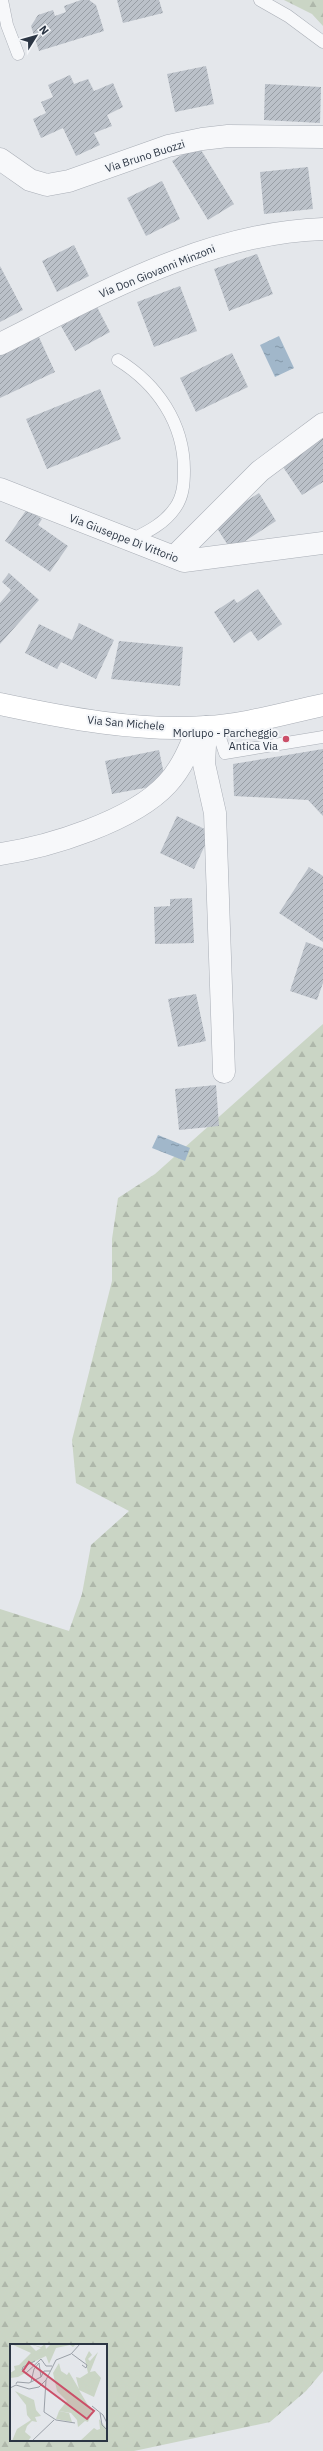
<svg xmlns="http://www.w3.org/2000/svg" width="323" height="2451" font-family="'IBM Plex Sans',sans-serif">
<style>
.forest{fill:url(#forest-firs);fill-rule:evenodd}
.water{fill:url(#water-ripples)}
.building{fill:url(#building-hatch)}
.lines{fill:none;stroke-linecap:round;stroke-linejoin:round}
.lane-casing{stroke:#a9aeb6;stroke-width:13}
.street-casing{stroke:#a9aeb6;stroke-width:23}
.secondary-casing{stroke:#a9aeb6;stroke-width:23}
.lane{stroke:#f7f8fa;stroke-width:12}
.street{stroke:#f7f8fa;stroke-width:22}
.secondary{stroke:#fff;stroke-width:22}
.poi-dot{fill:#cb4f68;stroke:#f4f6f9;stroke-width:1.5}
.labels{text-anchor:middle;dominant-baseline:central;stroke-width:4;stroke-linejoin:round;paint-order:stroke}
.street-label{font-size:11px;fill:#2c3644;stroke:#f4f6f9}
.poi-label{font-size:11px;fill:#2c3644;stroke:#f4f6f9;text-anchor:end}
.inset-road{fill:none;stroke:#9aa0a8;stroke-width:1}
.view{fill:#cb4f68;fill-opacity:0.15;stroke:#cb4f68;stroke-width:2}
.inset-edge{fill:none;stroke:#2c3644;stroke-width:2}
</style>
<defs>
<pattern id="forest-firs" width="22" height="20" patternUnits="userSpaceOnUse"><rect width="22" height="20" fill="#cad5c5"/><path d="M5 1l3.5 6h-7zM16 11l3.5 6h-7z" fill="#aeb7aa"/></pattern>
<pattern id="water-ripples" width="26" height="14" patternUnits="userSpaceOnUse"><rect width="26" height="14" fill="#a1b7ca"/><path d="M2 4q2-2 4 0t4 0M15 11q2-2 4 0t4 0" fill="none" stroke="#8396a6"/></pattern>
<pattern id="building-hatch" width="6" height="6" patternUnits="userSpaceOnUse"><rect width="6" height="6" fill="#bbc1c9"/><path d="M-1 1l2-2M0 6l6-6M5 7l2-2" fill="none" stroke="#989ea5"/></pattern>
</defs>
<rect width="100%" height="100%" fill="#e4e7eb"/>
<path class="forest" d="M 284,0 L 323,0 L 323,26 L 312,14 Z
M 323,1024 L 323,2371 L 306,2391 L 270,2422 L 134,2451 L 0,2451 L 0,1609 L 69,1631 L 82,1594 L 91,1545 L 129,1511 L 76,1483 L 72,1440 L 112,1281 L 112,1239 L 118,1198 L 155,1174 ZM 11,2345 L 106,2345 L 106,2440 L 11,2440 Z"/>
<path class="water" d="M 279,336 L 294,368 L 275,377 L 260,345 Z
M 158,1135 L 190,1148 L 185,1161 L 152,1148 Z"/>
<path class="building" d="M 81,0 L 89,0 L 96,5 L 104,31 L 39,51 L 31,26 L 38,15 L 53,10 L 55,16 L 66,12 L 64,6 Z
M 117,0 L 159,0 L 163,13 L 123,23 Z
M 206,66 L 214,104 L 175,112 L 167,74 Z
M 70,75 L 74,84 L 88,79 L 94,91 L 113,83 L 123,107 L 107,115 L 112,126 L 94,133 L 100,145 L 76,156 L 63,128 L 41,138 L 33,119 L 46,113 L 41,102 L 53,97 L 48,85 Z
M 265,84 L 321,87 L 320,123 L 264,120 Z
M 198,145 L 234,204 L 208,220 L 172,161 Z
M 308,167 L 313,209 L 264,214 L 260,172 Z
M 162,181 L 180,219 L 146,236 L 127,198 Z
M 74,245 L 89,276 L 57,292 L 42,261 Z
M 257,254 L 273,294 L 229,311 L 214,269 Z
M 0,266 L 23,310 L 0,322 Z
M 180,286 L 197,331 L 154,347 L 137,302 Z
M 97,307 L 110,332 L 75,351 L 61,326 Z
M 37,333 L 55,372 L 0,398 L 0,350 Z
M 232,353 L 248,387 L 196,412 L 180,378 Z
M 100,389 L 121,439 L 47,469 L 26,419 Z
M 323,436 L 323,482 L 302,495 L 281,464 Z
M 259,493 L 276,521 L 231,550 L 213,522 Z
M 27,509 L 42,519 L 38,525 L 68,546 L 50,572 L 5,541 Z
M 9,573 L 39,600 L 0,644 L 0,603 L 11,590 L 2,582 Z
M 258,589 L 282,624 L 258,641 L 251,631 L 234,643 L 214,612 L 234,599 L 237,603 Z
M 79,623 L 114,640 L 96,679 L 61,662 L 57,669 L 25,653 L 39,624 L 72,640 Z
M 119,641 L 183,647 L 180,686 L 111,679 Z
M 323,749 L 323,816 L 308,800 L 234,796 L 233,764 Z
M 159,750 L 166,784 L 112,794 L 105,761 Z
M 177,816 L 211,832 L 194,869 L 160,853 Z
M 309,867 L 323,876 L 323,942 L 279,913 Z
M 192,898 L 194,943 L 155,944 L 154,907 L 170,906 L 170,899 Z
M 306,942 L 323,948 L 323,983 L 317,1000 L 290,991 Z
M 196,994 L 206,1041 L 178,1047 L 168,999 Z
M 216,1085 L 219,1126 L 179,1130 L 175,1089 Z"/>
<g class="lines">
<g class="lane-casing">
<path id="lane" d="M 2,0 L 7,25 L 18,54
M 260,0 L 288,16 L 323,42
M 118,360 C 157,384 184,423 184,470 C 184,484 183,497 175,508 C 164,524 147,532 131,540
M 216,726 L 225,753 L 323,737"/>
</g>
<g class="street-casing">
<path id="street" d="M 0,159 L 30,180 L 47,185 L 69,181 L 168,146 L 202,139 L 228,136 L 323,137
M 0,344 C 102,293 206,233 323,229
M 0,489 L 184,561 L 323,543
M 174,557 L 260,471 L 323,424
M 206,727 L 204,764 L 215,813 L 224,1072
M 0,854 C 49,847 133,821 167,784 C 182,768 190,748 198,728"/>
</g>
<g class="secondary-casing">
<path id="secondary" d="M 0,704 C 66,718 139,732 206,727 C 245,725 285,713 323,705"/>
</g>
<use href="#lane" class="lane"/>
<use href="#street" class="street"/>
<use href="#secondary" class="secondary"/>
</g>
<circle class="poi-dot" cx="286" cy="739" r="4"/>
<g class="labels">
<g class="street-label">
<text transform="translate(145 156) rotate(-18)">Via Bruno Buozzi</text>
<text transform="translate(157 271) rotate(-22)">Via Don Giovanni Minzoni</text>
<text transform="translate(124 538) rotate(21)">Via Giuseppe Di Vittorio</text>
<text transform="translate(126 723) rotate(5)">Via San Michele</text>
</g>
<g class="poi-label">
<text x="278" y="733">Morlupo - Parcheggio<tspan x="278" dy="13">Antica Via</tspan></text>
</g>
</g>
<g transform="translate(10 2344)">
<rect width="97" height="97" fill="#e4e7eb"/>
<path d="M 1,0 L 19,0 L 26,7 L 31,4 L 20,0 L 31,3 L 35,0 L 36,5 L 41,0 L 66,0 L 63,3 L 60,1 L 46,4 L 39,20 L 36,12 L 13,23 L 15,29 L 8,33 L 0,34 L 0,29 L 5,26 L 4,22 L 9,21 L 21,9 ZM 79,7 L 82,11 L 78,15 L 80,17 L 88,8 L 80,28 L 85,27 L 91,34 L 84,53 L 69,46 L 82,68 L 78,78 L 75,77 L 68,83 L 67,76 L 61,69 L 49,67 L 57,57 L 47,47 L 43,29 L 49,19 L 51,27 L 57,31 L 59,28 L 69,45 L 66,33 L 70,34 L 78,29 L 75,15 ZM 5,47 L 24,56 L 26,66 L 31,72 L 25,73 L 27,78 L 22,77 L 17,82 L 15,88 L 21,93 L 18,97 L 2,97 L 7,85 L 21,76 L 17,71 L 16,61 ZM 89,75 L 97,85 L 97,97 L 70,97 L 84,84 L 87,86 L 90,85 Z" fill="#cad5c5"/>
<path d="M 49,67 L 59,69 L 62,78 L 46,75 Z" fill="#cad5c5"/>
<path class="inset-road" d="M 62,10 L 77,21 L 76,24 L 72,21M 14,27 L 12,26 L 13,23 L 25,17M 15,30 L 31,15 L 36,22 L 42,22M 36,36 L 34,68 L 46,76 L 65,79M 21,38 L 24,25 L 29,19 L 31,33M 6,40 L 7,38 L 19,39 L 31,33 L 34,27 L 40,27M 0,44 L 6,41 L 19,45 L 29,43 L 36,36 L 46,16 L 61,10 L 70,0M 82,62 L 93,71 L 97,79M 90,69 L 92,81 L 97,86M 22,97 L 44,76"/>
<path class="view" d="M 19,18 L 84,67 L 77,75 L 13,27 Z"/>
<rect width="97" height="97" class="inset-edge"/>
</g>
<g transform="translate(36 36) rotate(53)" stroke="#f4f6f9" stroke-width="3" paint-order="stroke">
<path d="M0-3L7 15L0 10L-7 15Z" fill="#2c3644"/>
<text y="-6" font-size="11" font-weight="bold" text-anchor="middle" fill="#2c3644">N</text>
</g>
</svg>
